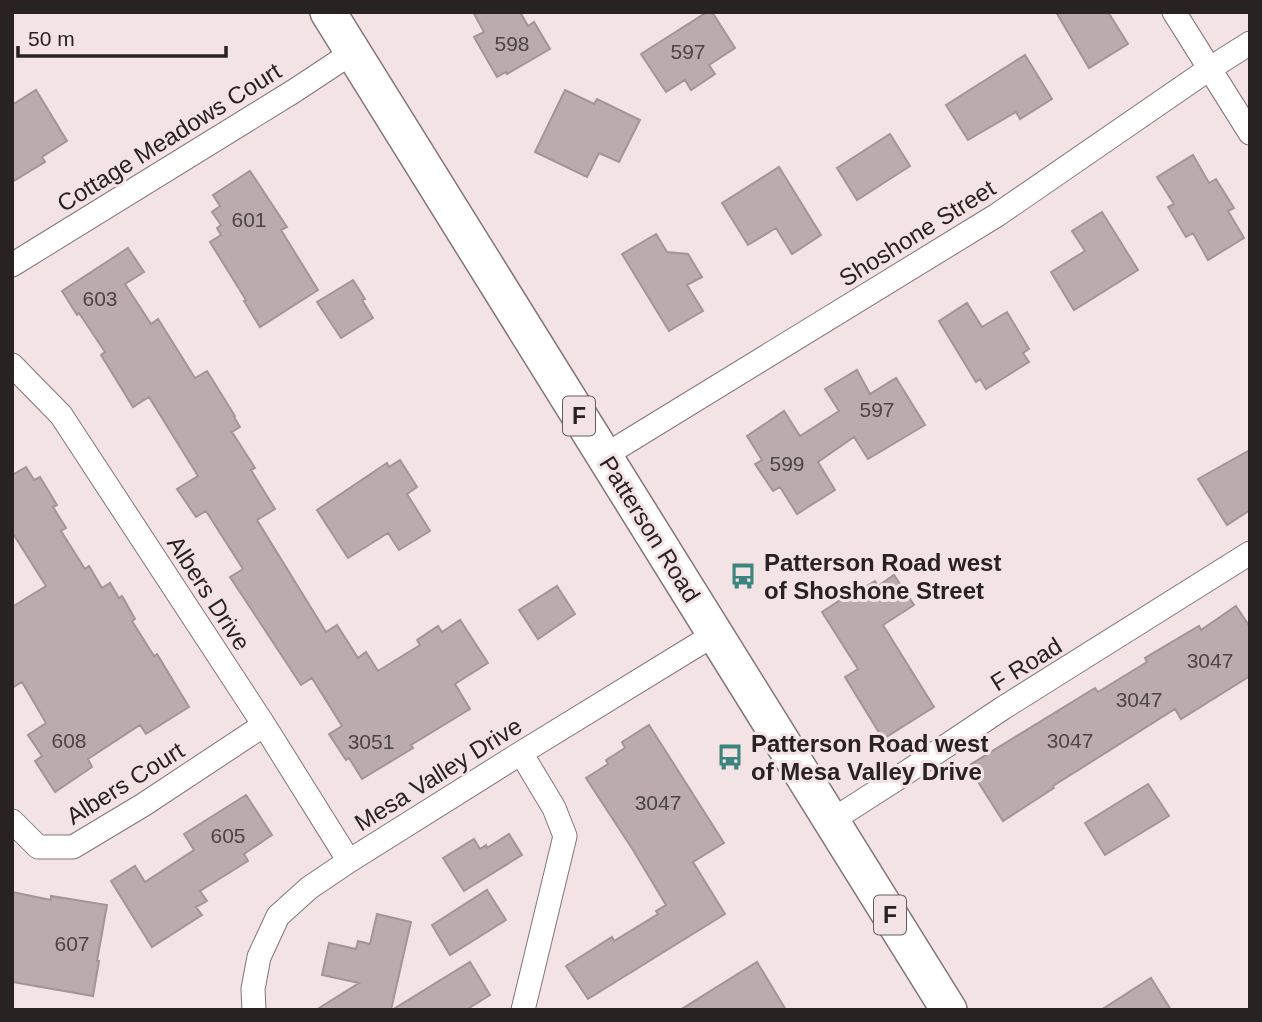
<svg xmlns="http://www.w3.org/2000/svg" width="1262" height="1022" font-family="Arial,sans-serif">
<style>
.building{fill:#bbabad;stroke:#a39496;stroke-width:2}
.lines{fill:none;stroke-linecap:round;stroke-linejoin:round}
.street-casing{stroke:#847577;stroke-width:25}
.primary-casing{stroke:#847577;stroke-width:38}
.street{stroke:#fff;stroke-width:23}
.primary{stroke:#fff;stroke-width:35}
.labels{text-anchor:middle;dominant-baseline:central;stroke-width:6;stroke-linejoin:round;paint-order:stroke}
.number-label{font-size:21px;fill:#4d4446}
.shield{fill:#f4e3e5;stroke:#655c5d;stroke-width:2}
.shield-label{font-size:23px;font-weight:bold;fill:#282223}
.street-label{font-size:24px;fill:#282223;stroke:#f4e3e5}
.poi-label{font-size:24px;font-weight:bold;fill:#282223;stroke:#f4e3e5;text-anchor:start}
</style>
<rect width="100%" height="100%" fill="#f4e3e5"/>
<path class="building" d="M 473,12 L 520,12 L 528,26 L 534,22 L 550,49 L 507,74 L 506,72 L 497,77 L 474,37 L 484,32 Z
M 707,12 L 712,12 L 735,48 L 709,65 L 715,74 L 691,90 L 685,80 L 666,92 L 641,54 Z
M 1056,12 L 1108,12 L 1128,44 L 1089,68 Z
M 1025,55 L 1052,99 L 1020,119 L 1016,112 L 968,140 L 946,105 Z
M 36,90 L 67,141 L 42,157 L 45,162 L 12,182 L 12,105 Z
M 565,90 L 594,104 L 597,99 L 640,120 L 619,162 L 599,153 L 587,177 L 535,152 Z
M 890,134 L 910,166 L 857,200 L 837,168 Z
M 1193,155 L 1209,183 L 1216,179 L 1234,208 L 1228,211 L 1244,238 L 1208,260 L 1193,233 L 1186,237 L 1168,207 L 1174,204 L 1157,177 Z
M 779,167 L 821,235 L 792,254 L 776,228 L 748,245 L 722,203 Z
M 250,171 L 287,227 L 281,230 L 318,290 L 260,327 L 244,301 L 246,300 L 210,242 L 221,235 L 217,228 L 221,225 L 212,212 L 220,206 L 213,195 Z
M 1102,212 L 1138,270 L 1074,310 L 1051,272 L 1085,251 L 1072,231 Z
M 656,234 L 667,252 L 688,254 L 702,277 L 687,285 L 703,311 L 669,331 L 622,254 Z
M 128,248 L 144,272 L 125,284 L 151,324 L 158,319 L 195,378 L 207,371 L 235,416 L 234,417 L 240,427 L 232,432 L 255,468 L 251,470 L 275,509 L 257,520 L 326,632 L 337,625 L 358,658 L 366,652 L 378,671 L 420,645 L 417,640 L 438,626 L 442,632 L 460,620 L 488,663 L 455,684 L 470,709 L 411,745 L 413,748 L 362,779 L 349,758 L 346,760 L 329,734 L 342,726 L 312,678 L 301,685 L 230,577 L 243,569 L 206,511 L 196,517 L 177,489 L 198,476 L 149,397 L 133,407 L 101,355 L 105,352 L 79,313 L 77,315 L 62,291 Z
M 353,280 L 365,299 L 362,300 L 373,318 L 341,338 L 317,302 Z
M 967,303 L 982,327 L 1007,312 L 1029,349 L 1023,353 L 1029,362 L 986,389 L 980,379 L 976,382 L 939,321 Z
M 857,370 L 870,394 L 896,378 L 925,425 L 868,459 L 854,437 L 818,462 L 835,490 L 797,514 L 780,487 L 773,491 L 755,464 L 762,460 L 747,436 L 784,411 L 800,436 L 839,411 L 825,389 Z
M 1250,450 L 1250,510 L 1227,525 L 1198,479 Z
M 400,460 L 417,487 L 407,494 L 430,531 L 399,550 L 388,533 L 348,558 L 317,510 L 387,463 L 389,467 Z
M 26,467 L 34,480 L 40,477 L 57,505 L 53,507 L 66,528 L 61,531 L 85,569 L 89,566 L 102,588 L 110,583 L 119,598 L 122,596 L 135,619 L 132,621 L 154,656 L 157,654 L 189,707 L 146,734 L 140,725 L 88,759 L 92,767 L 55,792 L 35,761 L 42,756 L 28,735 L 46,723 L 22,682 L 12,688 L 12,607 L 46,586 L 12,532 L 12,475 Z
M 894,575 L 914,605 L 883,625 L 934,707 L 883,739 L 845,677 L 858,669 L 822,612 L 854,591 L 855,593 L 875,581 L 878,586 Z
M 557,586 L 575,614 L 538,639 L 519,610 Z
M 1236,606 L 1250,627 L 1250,676 L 1181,719 L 1175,709 L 1053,786 L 1054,788 L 1003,821 L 968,766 L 1095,688 L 1098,692 L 1147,662 L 1145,658 L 1199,626 L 1201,630 Z
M 649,725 L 724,843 L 693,862 L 725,914 L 588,999 L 566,966 L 612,937 L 614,941 L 658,914 L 656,911 L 666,905 L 633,850 L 586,778 L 608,764 L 606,760 L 625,748 L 622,742 Z
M 1148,784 L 1169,816 L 1105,855 L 1085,823 Z
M 246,795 L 272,835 L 244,854 L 248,861 L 200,891 L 207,901 L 196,907 L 202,915 L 152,947 L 111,881 L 135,866 L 145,882 L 194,850 L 184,834 Z
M 509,834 L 522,855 L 464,891 L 443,858 L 474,839 L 480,849 L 486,845 L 487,848 Z
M 487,890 L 506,920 L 450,955 L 432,925 Z
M 12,892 L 51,900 L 51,896 L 107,905 L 97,961 L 99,961 L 93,996 L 12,982 Z
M 377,914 L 411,922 L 391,1010 L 316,1010 L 359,983 L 322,975 L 329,943 L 356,949 L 358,941 L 370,944 Z
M 470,962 L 490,995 L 466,1010 L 392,1010 Z
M 757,962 L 786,1010 L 680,1010 Z
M 1151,978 L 1171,1010 L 1101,1010 Z"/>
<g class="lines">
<g class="street-casing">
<path id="street" d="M 1174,12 L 1250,133
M 12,265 L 294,91 L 353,52
M 12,365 L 61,415 L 264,725 L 349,861
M 604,456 L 997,215 L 1209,69 L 1250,43
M 521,753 L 554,808 L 565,836 L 523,1010
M 12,821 L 38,847 L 73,847 L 143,805 L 264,725
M 831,821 L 898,778 L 1003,708 L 1250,553
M 254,1010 L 253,989 L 259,957 L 278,916 L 309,888 L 349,861 L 521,753 L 715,634"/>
</g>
<g class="primary-casing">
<path id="primary" d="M 328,12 L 949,1010"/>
</g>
<use href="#street" class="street"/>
<use href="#primary" class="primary"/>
</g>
<defs>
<g id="bus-bare" transform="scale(2.1)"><path d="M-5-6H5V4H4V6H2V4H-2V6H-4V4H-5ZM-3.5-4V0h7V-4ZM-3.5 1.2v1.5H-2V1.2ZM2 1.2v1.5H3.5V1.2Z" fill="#3c847e" stroke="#f4e3e5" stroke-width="2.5" paint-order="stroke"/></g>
</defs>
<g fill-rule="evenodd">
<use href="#bus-bare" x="743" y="576"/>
<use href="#bus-bare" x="730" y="757"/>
</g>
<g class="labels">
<g class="number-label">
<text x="512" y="43">598</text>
<text x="688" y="51">597</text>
<text x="249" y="219">601</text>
<text x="100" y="298">603</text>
<text x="877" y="409">597</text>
<text x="787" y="463">599</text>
<text x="1210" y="660">3047</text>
<text x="1139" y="699">3047</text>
<text x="69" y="740">608</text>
<text x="1070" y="740">3047</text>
<text x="371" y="741">3051</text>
<text x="658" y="802">3047</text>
<text x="228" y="835">605</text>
<text x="72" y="943">607</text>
</g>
<g class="shield">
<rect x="563" y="396.5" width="32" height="39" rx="5"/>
<rect x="874" y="895.5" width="32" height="39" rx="5"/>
</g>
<g class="shield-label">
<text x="579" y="416">F</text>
<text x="890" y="915">F</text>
</g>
<g class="street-label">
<text transform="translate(169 137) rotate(-32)">Cottage Meadows Court</text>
<text transform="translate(917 233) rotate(-32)">Shoshone Street</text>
<text transform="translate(650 529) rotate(58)">Patterson Road</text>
<text transform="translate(209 593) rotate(57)">Albers Drive</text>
<text transform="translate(1026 664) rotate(-32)">F Road</text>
<text transform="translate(438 774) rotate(-32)">Mesa Valley Drive</text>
<text transform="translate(125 783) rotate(-32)">Albers Court</text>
</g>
<g class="poi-label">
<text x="764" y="562">Patterson Road west<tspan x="764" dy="28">of Shoshone Street</tspan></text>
<text x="751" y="743">Patterson Road west<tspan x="751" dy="28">of Mesa Valley Drive</tspan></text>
</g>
</g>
<rect width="1262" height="1022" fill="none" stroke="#282223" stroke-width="28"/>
<path d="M18 46v10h208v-10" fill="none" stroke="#282223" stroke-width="3.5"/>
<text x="28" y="46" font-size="21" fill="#282223" stroke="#f4e3e5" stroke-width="5" paint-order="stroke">50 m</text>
</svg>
